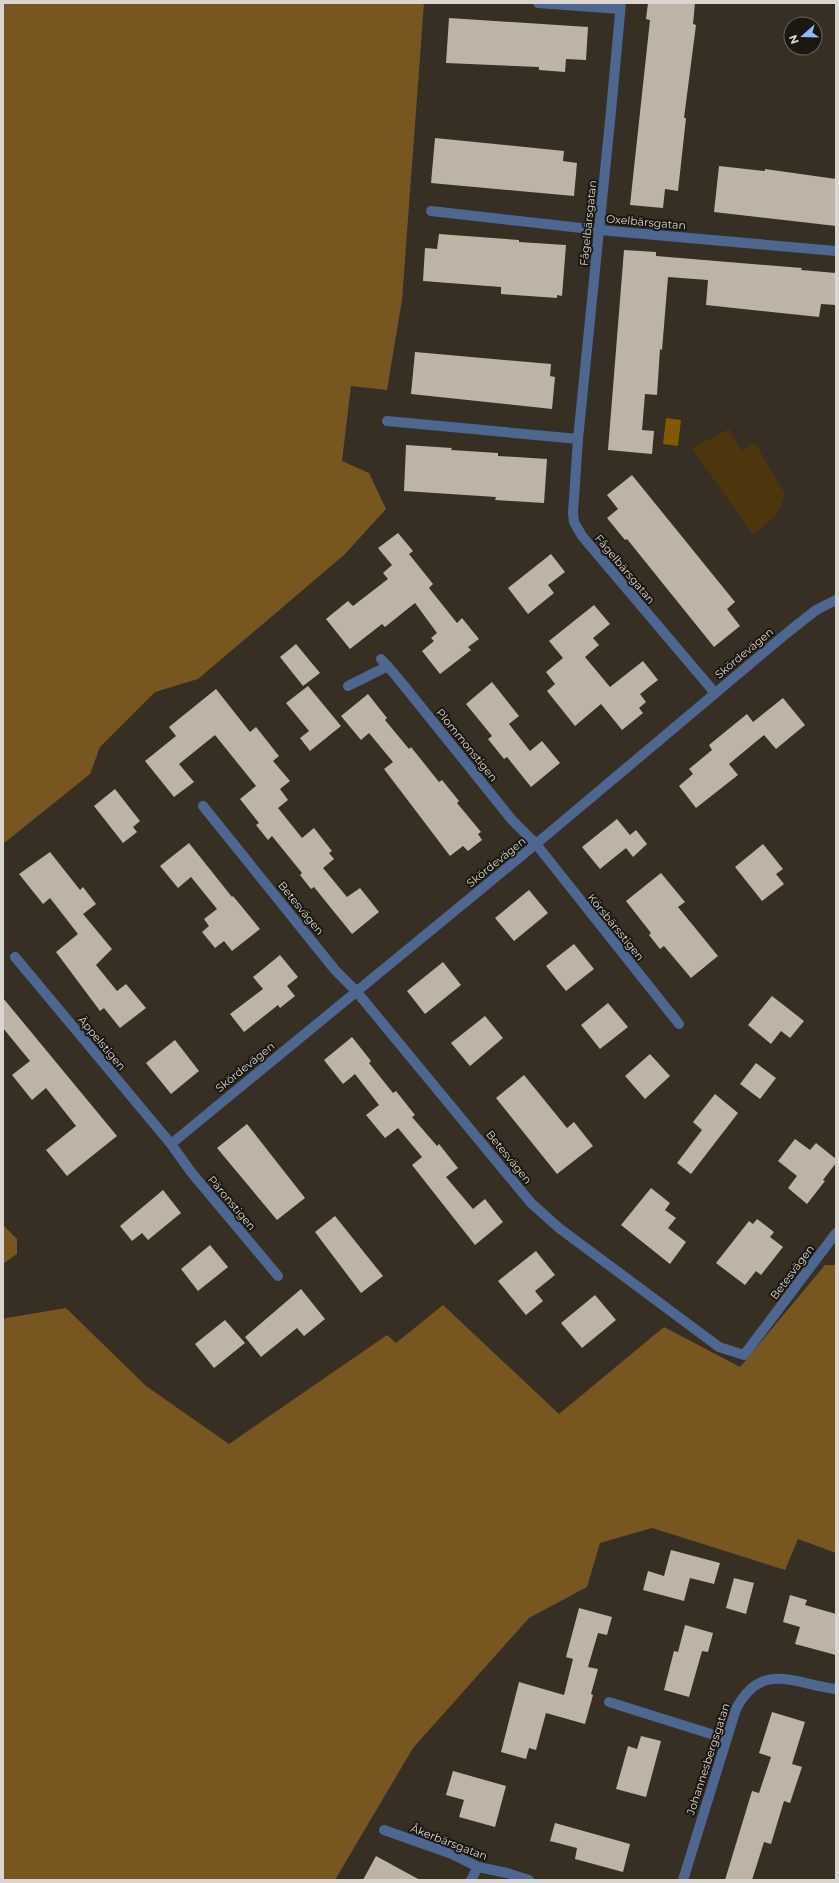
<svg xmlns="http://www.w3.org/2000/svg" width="839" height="1883" font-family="Montserrat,sans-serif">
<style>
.green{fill:#4d360e}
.forest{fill:#775620}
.water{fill:#825800}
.building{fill:#beb4a6}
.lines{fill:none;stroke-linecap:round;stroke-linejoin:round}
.minor{stroke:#4d6791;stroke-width:10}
.labels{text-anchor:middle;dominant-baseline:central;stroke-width:4;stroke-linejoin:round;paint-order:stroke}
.street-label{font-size:11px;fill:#dad5ce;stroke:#1b1712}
</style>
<rect width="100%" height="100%" fill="#372f23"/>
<path class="green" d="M 729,429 L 742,451 L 755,443 L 785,494 L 777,514 L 753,535 L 692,448 Z"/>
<path class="forest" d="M 3,3 L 424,3 L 402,300 L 387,390 L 351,386 L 342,461 L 369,473 L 386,509 L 344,555 L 198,679 L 155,692 L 100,747 L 90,774 L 3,844 Z
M 3,1225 L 17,1239 L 17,1254 L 3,1264 Z
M 825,1265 L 836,1265 L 836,1553 L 798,1539 L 785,1570 L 652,1528 L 600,1543 L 587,1587 L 529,1618 L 413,1748 L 335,1880 L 3,1880 L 3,1320 L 6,1318 L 66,1308 L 146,1386 L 229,1444 L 387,1335 L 396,1343 L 443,1305 L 559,1414 L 664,1327 L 740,1367 Z"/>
<path class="water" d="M 666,418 L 681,420 L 678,446 L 663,444 Z"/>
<path class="building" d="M 648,3 L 695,3 L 693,24 L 696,25 L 684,118 L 686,118 L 678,191 L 665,189 L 663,208 L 630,205 L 650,20 L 646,19 Z
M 449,18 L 588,27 L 586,60 L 566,59 L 565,72 L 539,70 L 539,67 L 446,63 Z
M 435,138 L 564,151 L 563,161 L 577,163 L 574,196 L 431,183 Z
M 719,166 L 765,171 L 765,169 L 836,179 L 836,226 L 714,212 Z
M 439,234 L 519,240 L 519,242 L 566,245 L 562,296 L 557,295 L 557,298 L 501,294 L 501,287 L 423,281 L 425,248 L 437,249 Z
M 624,250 L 656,252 L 656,256 L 802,268 L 801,270 L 836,273 L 836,305 L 821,304 L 819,317 L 706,305 L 708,280 L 668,277 L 662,350 L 660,349 L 657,395 L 645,394 L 642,430 L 654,431 L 652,454 L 608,450 Z
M 415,352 L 551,364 L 550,376 L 555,377 L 552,409 L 411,394 Z
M 406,445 L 452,448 L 451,450 L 498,453 L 498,456 L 547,459 L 544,503 L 495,500 L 496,497 L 404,491 Z
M 632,475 L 735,602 L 727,609 L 740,626 L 714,647 L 627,539 L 625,540 L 607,518 L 618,509 L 607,495 Z
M 398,533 L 413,551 L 409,554 L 433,584 L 429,588 L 457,623 L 462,618 L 479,639 L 468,647 L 471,650 L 440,674 L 422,651 L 434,641 L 431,638 L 437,633 L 415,603 L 385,627 L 382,624 L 350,649 L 326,619 L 348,601 L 353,606 L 388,579 L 383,573 L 392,565 L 378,548 Z
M 551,554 L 565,572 L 548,585 L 554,593 L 528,614 L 508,588 Z
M 594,605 L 610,624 L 593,638 L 599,645 L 585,657 L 610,687 L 643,661 L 658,680 L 640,694 L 646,702 L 639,708 L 643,713 L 622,730 L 601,704 L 575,726 L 547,691 L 555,684 L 546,672 L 563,658 L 549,641 Z
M 296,644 L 320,673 L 303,686 L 280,657 Z
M 492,682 L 519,716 L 509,724 L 530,751 L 542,741 L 560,763 L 531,787 L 507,757 L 504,759 L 488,739 L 492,736 L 466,704 Z
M 308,686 L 341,726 L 310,751 L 300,738 L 309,731 L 286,703 Z
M 216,689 L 250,732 L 256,727 L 279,756 L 273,761 L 290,781 L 280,789 L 288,800 L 278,808 L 302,838 L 314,828 L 332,851 L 329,853 L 334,859 L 323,868 L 347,897 L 360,888 L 379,912 L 352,934 L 314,887 L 311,889 L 300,875 L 302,873 L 272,836 L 268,840 L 256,825 L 259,823 L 240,799 L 256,786 L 215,735 L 179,764 L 194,782 L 174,797 L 145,761 L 176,736 L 169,727 Z
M 368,694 L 387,718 L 385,720 L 409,749 L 411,747 L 439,782 L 442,780 L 459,801 L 457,803 L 481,832 L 478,834 L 482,840 L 468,851 L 463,846 L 450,856 L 384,769 L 393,762 L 369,733 L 361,740 L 341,716 Z
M 783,698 L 805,725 L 776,749 L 764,735 L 729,764 L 738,775 L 696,808 L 679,786 L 693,774 L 689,769 L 712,750 L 709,745 L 747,714 L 753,722 Z
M 115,789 L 140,821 L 133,827 L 137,832 L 123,843 L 94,806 Z
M 617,819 L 630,835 L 636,830 L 647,844 L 633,857 L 626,848 L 600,869 L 582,847 Z
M 189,843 L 232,897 L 233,896 L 260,929 L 232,951 L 224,941 L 215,948 L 202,932 L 209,926 L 204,919 L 217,909 L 191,877 L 178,888 L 160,866 Z
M 763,844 L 783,869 L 776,874 L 784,884 L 762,901 L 735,867 Z
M 50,852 L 80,890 L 83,887 L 96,904 L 83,914 L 112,949 L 96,965 L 117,991 L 126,984 L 146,1008 L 120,1028 L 104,1008 L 100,1011 L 56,952 L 78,934 L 50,898 L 43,904 L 19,874 Z
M 661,873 L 685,902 L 678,907 L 718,956 L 691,978 L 664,946 L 660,949 L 649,935 L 651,933 L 626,901 Z
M 529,890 L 548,913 L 514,941 L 495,918 Z
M 574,944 L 594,969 L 566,991 L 546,966 Z
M 280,955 L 298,977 L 287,986 L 295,996 L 280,1008 L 278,1005 L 244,1032 L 230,1014 L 263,989 L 253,977 Z
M 443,962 L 461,985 L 425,1014 L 407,991 Z
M 772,996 L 804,1021 L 790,1038 L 781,1031 L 771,1044 L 748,1025 Z
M 3,998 L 117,1136 L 67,1176 L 46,1150 L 76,1126 L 46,1088 L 32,1100 L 12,1075 L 30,1061 L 3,1028 Z
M 608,1003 L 628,1027 L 600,1049 L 581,1025 Z
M 485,1016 L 503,1038 L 470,1066 L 451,1043 Z
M 352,1037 L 371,1061 L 369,1063 L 393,1093 L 396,1091 L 415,1115 L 412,1117 L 437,1146 L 439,1144 L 458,1168 L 446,1177 L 473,1209 L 485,1199 L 503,1222 L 475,1245 L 412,1165 L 422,1157 L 398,1128 L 385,1138 L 366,1115 L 379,1105 L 355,1074 L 343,1084 L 324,1060 Z
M 175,1040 L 199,1071 L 171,1094 L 146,1063 Z
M 650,1054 L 670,1076 L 645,1099 L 625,1076 Z
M 756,1063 L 776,1078 L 760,1099 L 740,1084 Z
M 524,1075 L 567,1128 L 574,1122 L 593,1146 L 557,1174 L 496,1098 Z
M 715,1094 L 738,1113 L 691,1174 L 677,1163 L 702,1130 L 693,1122 Z
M 247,1124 L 305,1198 L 277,1220 L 217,1148 Z
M 795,1139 L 810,1150 L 816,1143 L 836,1159 L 836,1163 L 823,1180 L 825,1181 L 807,1204 L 788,1188 L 797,1176 L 778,1161 Z
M 651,1188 L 670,1203 L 665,1210 L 676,1218 L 668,1228 L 686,1242 L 670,1264 L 621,1225 Z
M 163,1190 L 181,1213 L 148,1240 L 142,1233 L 132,1241 L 120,1226 Z
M 335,1216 L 383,1276 L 361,1293 L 315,1232 Z
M 757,1219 L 774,1232 L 770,1237 L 783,1247 L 761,1275 L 756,1271 L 745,1285 L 716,1263 L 749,1221 L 753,1224 Z
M 210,1245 L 228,1267 L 198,1291 L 181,1269 Z
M 536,1251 L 555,1275 L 535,1291 L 543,1301 L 526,1315 L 498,1281 Z
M 301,1289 L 325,1319 L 304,1336 L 297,1328 L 261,1357 L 245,1337 Z
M 595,1295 L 616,1320 L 582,1348 L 561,1323 Z
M 225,1320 L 245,1343 L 214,1368 L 195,1344 Z
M 671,1550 L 720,1563 L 714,1584 L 690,1578 L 684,1601 L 643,1590 L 648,1571 L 664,1576 Z
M 734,1578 L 754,1583 L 746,1614 L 726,1608 Z
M 790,1595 L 807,1600 L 805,1605 L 836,1614 L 836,1655 L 795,1644 L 800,1627 L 783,1622 Z
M 579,1608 L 612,1617 L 607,1635 L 598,1633 L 588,1667 L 598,1669 L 591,1694 L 593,1695 L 585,1724 L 546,1713 L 536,1750 L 529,1748 L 526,1759 L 501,1752 L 519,1682 L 564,1695 L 573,1659 L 566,1657 Z
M 685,1625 L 713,1633 L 708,1652 L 702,1651 L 689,1697 L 664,1690 L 674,1651 L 678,1652 Z
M 772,1712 L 805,1722 L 792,1764 L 802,1767 L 790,1803 L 784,1801 L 771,1844 L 764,1842 L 752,1880 L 725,1880 L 752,1791 L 759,1793 L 771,1757 L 759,1753 Z
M 641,1736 L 661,1741 L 646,1797 L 616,1789 L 628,1746 L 637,1749 Z
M 453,1771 L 506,1786 L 495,1827 L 459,1817 L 464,1800 L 446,1795 Z
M 555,1823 L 630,1844 L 623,1872 L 575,1859 L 577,1848 L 550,1841 Z
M 376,1856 L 420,1880 L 363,1880 Z"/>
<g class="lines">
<path class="minor" d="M 538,3 L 620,9
M 621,3 L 611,111 L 578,439 L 573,513 L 574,522 L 582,536 L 715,693
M 431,211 L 599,230 L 836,251
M 387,421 L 578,439
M 381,659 L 397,677 L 512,820 L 536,844 L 679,1024
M 348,686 L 388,666
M 203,806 L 335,970 L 356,991 L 531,1203 L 559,1228 L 719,1347 L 744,1355 L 836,1233
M 15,957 L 171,1144 L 191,1172 L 278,1276
M 171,1144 L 536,844 L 787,633 L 816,610 L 836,600
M 609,1702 L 727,1739
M 384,1830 L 452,1854 L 478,1867 L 507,1873 L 529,1880
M 471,1880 L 478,1867
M 683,1880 L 736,1709 C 761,1660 795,1684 836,1689"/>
</g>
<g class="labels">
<g class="street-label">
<text transform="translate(646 222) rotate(5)">Oxelbärsgatan</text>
<text transform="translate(588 223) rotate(-84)">Fågelbärsgatan</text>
<text transform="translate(625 569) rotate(50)">Fågelbärsgatan</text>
<text transform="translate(744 653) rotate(-40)">Skördevägen</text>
<text transform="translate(467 745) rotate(51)">Plommonstigen</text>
<text transform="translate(496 862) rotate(-39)">Skördevägen</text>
<text transform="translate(301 908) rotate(51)">Betesvägen</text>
<text transform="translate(616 927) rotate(51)">Körsbärsstigen</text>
<text transform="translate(102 1043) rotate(50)">Äppelstigen</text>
<text transform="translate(245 1067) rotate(-39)">Skördevägen</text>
<text transform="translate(509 1157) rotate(51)">Betesvägen</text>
<text transform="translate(232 1203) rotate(50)">Päronstigen</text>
<text transform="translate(792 1272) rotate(-53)">Betesvägen</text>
<text transform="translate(708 1759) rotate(-72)">Johannesbergsgatan</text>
<text transform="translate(449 1842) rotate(21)">Åkerbärsgatan</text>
</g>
</g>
<rect width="839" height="1883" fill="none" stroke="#dad5ce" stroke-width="8"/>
<g transform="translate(803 36) rotate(250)"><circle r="19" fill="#1b1712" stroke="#67635d"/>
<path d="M0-3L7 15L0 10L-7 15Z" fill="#8eb9fd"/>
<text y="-6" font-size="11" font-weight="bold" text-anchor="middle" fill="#dad5ce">N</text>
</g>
</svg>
